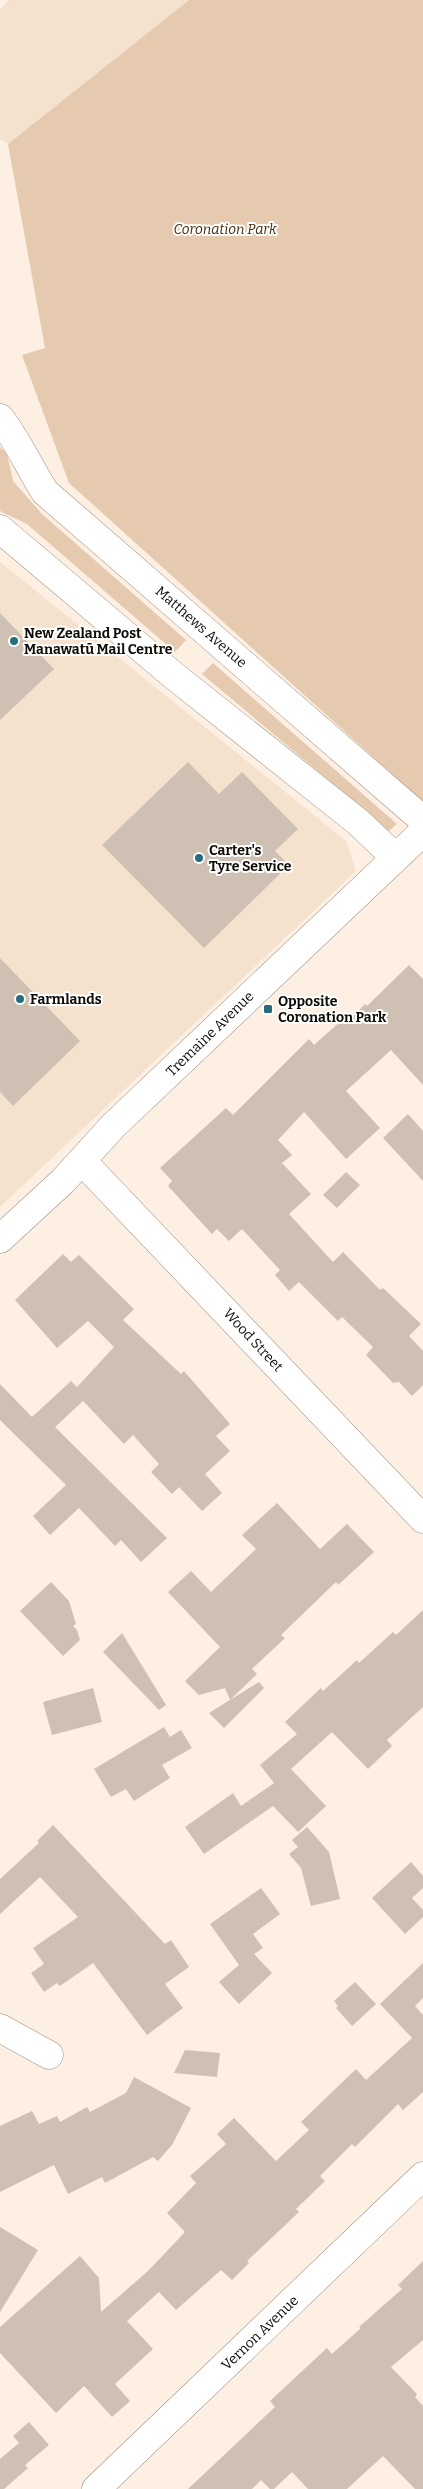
<svg xmlns="http://www.w3.org/2000/svg" width="423" height="2489" font-family="Bitter,serif">
<style>
.built{fill:#f5e2ce}
.green{fill:#e5caaf}
.building{fill:#cec0b3}
.lines{fill:none;stroke-linecap:round;stroke-linejoin:round}
.minor-casing{stroke:#9b8e81;stroke-width:29}
.tertiary-casing{stroke:#9b8e81;stroke-width:29}
.secondary-casing{stroke:#9b8e81;stroke-width:29}
.minor{stroke:#fff;stroke-width:28}
.tertiary{stroke:#fff;stroke-width:28}
.secondary{stroke:#fff;stroke-width:28}
.poi-dot{fill:#286c7d;stroke:#fff;stroke-width:2}
.labels{text-anchor:middle;dominant-baseline:central;stroke-width:4;stroke-linejoin:round;paint-order:stroke}
.park-label{font-size:14px;font-style:italic;fill:#442b0d;stroke:#fff}
.street-label{font-size:14px;fill:#0f0b07;stroke:#fff}
.poi-label{font-size:14px;font-weight:bold;fill:#0f0b07;stroke:#fff;text-anchor:start}
</style>
<rect width="100%" height="100%" fill="#fdefe1"/>
<path class="built" d="M 9,0 L 189,0 L 8,144 L 0,139 L 0,10 Z
M 0,562 L 346,841 L 356,871 L 0,1207 Z"/>
<path class="green" d="M 189,0 L 423,0 L 423,802 L 69,483 L 22,355 L 45,348 L 8,144 Z
M 0,447 L 7,454 L 13,481 L 42,514 L 186,640 L 175,652 L 27,524 L 0,511 Z
M 213,663 L 397,824 L 389,831 L 202,674 Z"/>
<path class="building" d="M 0,613 L 54,669 L 0,720 Z
M 188,762 L 219,794 L 242,772 L 298,829 L 275,851 L 289,865 L 204,948 L 102,845 Z
M 0,958 L 80,1041 L 13,1106 L 0,1092 Z
M 409,965 L 423,979 L 423,1085 L 391,1050 L 346,1091 L 380,1128 L 346,1159 L 304,1112 L 278,1140 L 292,1155 L 282,1163 L 311,1194 L 289,1214 L 333,1262 L 343,1252 L 380,1290 L 383,1288 L 421,1324 L 409,1336 L 423,1351 L 423,1385 L 412,1396 L 399,1382 L 393,1383 L 366,1355 L 373,1347 L 342,1317 L 338,1321 L 299,1282 L 289,1291 L 275,1275 L 280,1270 L 242,1229 L 229,1241 L 217,1229 L 212,1234 L 168,1186 L 172,1181 L 160,1168 L 226,1108 L 233,1115 L 309,1039 L 314,1045 L 350,1013 L 353,1016 L 365,1004 L 367,1006 Z
M 408,1114 L 423,1131 L 423,1181 L 383,1138 Z
M 346,1172 L 360,1185 L 337,1208 L 323,1195 Z
M 63,1254 L 71,1262 L 79,1255 L 134,1309 L 123,1320 L 181,1374 L 184,1371 L 230,1424 L 216,1436 L 230,1451 L 205,1474 L 222,1493 L 202,1511 L 179,1487 L 172,1494 L 151,1472 L 159,1464 L 133,1435 L 124,1444 L 83,1401 L 55,1427 L 167,1538 L 141,1562 L 121,1540 L 115,1546 L 79,1508 L 50,1535 L 33,1516 L 66,1485 L 0,1420 L 0,1384 L 32,1417 L 71,1381 L 77,1387 L 114,1347 L 88,1321 L 57,1348 L 15,1300 Z
M 277,1503 L 320,1549 L 347,1524 L 374,1552 L 338,1585 L 336,1582 L 281,1635 L 285,1638 L 252,1669 L 257,1674 L 230,1700 L 225,1688 L 199,1695 L 185,1681 L 220,1647 L 168,1592 L 191,1571 L 211,1592 L 256,1549 L 242,1535 Z
M 51,1582 L 69,1601 L 76,1624 L 73,1626 L 77,1630 L 80,1640 L 63,1656 L 20,1611 Z
M 423,1610 L 423,1707 L 387,1740 L 392,1746 L 368,1769 L 332,1732 L 291,1769 L 326,1806 L 298,1832 L 273,1806 L 204,1854 L 185,1827 L 233,1793 L 241,1806 L 274,1783 L 260,1765 L 297,1734 L 285,1722 L 321,1688 L 323,1691 L 357,1660 L 359,1663 L 393,1632 L 396,1635 Z
M 122,1633 L 166,1705 L 159,1710 L 103,1652 Z
M 259,1682 L 264,1688 L 224,1728 L 209,1713 Z
M 93,1688 L 102,1722 L 52,1735 L 43,1702 Z
M 164,1727 L 170,1737 L 181,1730 L 192,1748 L 162,1765 L 170,1778 L 134,1801 L 126,1789 L 111,1797 L 94,1769 Z
M 53,1825 L 165,1944 L 171,1940 L 189,1967 L 165,1984 L 183,2008 L 147,2035 L 93,1963 L 60,1986 L 57,1983 L 44,1992 L 31,1973 L 44,1964 L 33,1948 L 78,1917 L 40,1877 L 0,1914 L 0,1879 L 39,1843 L 37,1841 Z
M 307,1827 L 329,1852 L 340,1899 L 311,1906 L 301,1868 L 289,1854 L 298,1847 L 292,1840 Z
M 411,1862 L 423,1876 L 423,1888 L 412,1898 L 423,1910 L 423,1917 L 405,1934 L 372,1898 Z
M 261,1888 L 280,1914 L 253,1934 L 263,1948 L 254,1954 L 272,1973 L 239,2004 L 219,1982 L 239,1965 L 210,1924 Z
M 423,1963 L 423,1998 L 415,2006 L 423,2015 L 423,2092 L 403,2110 L 398,2104 L 355,2147 L 352,2144 L 320,2176 L 325,2181 L 296,2209 L 299,2212 L 247,2261 L 249,2263 L 232,2280 L 221,2270 L 176,2310 L 159,2292 L 127,2321 L 153,2349 L 115,2384 L 130,2401 L 112,2417 L 84,2386 L 56,2413 L 0,2353 L 0,2327 L 80,2256 L 99,2278 L 101,2312 L 148,2271 L 185,2232 L 167,2213 L 196,2183 L 190,2176 L 226,2144 L 217,2134 L 234,2118 L 276,2161 L 309,2130 L 301,2122 L 356,2069 L 366,2080 L 412,2038 L 380,2004 Z
M 355,1982 L 376,2004 L 352,2026 L 336,2008 L 338,2006 L 334,2001 Z
M 185,2050 L 220,2053 L 217,2077 L 174,2073 Z
M 134,2077 L 191,2108 L 172,2145 L 158,2161 L 153,2157 L 105,2183 L 102,2177 L 68,2194 L 54,2165 L 0,2192 L 0,2126 L 32,2111 L 39,2124 L 57,2116 L 60,2122 L 87,2107 L 90,2112 L 126,2093 Z
M 0,2227 L 38,2250 L 0,2312 Z
M 423,2261 L 423,2340 L 391,2367 L 417,2394 L 415,2397 L 423,2406 L 423,2489 L 415,2489 L 383,2456 L 347,2489 L 308,2489 L 292,2472 L 274,2489 L 270,2489 L 261,2480 L 252,2489 L 188,2489 L 275,2407 L 270,2401 L 327,2348 L 332,2354 L 361,2328 L 359,2327 L 402,2289 L 398,2285 Z
M 29,2422 L 49,2445 L 25,2465 L 28,2468 L 4,2489 L 0,2489 L 0,2459 L 19,2443 L 13,2436 Z"/>
<g class="lines">
<g class="minor-casing">
<path id="minor" d="M 0,418 C 18,441 29,467 45,492 L 423,820
M 0,529 L 173,675 L 358,822 L 395,857
M 0,2028 L 49,2055
M 96,2489 L 423,2176"/>
</g>
<g class="tertiary-casing">
<path id="tertiary" d="M 82,1161 L 423,1519"/>
</g>
<g class="secondary-casing">
<path id="secondary" d="M 0,1239 L 63,1181 L 113,1126 L 423,832"/>
</g>
<use href="#minor" class="minor"/>
<use href="#tertiary" class="tertiary"/>
<use href="#secondary" class="secondary"/>
</g>
<g class="poi-dot">
<circle cx="14" cy="641" r="5"/>
<circle cx="199" cy="858" r="5"/>
<circle cx="20" cy="999" r="5"/>
<rect x="263" y="1004" width="10" height="10" rx="2.5"/>
</g>
<g class="labels">
<g class="park-label">
<text x="225" y="229">Coronation Park</text>
</g>
<g class="street-label">
<text transform="translate(201 627) rotate(41)">Matthews Avenue</text>
<text transform="translate(210 1034) rotate(-44)">Tremaine Avenue</text>
<text transform="translate(253 1340) rotate(47)">Wood Street</text>
<text transform="translate(260 2333) rotate(-44)">Vernon Avenue</text>
</g>
<g class="poi-label">
<text x="24" y="633">New Zealand Post<tspan x="24" dy="16">Manawatū Mail Centre</tspan></text>
<text x="209" y="850">Carter's<tspan x="209" dy="16">Tyre Service</tspan></text>
<text x="30" y="999">Farmlands</text>
<text x="278" y="1001">Opposite<tspan x="278" dy="16">Coronation Park</tspan></text>
</g>
</g>
</svg>
